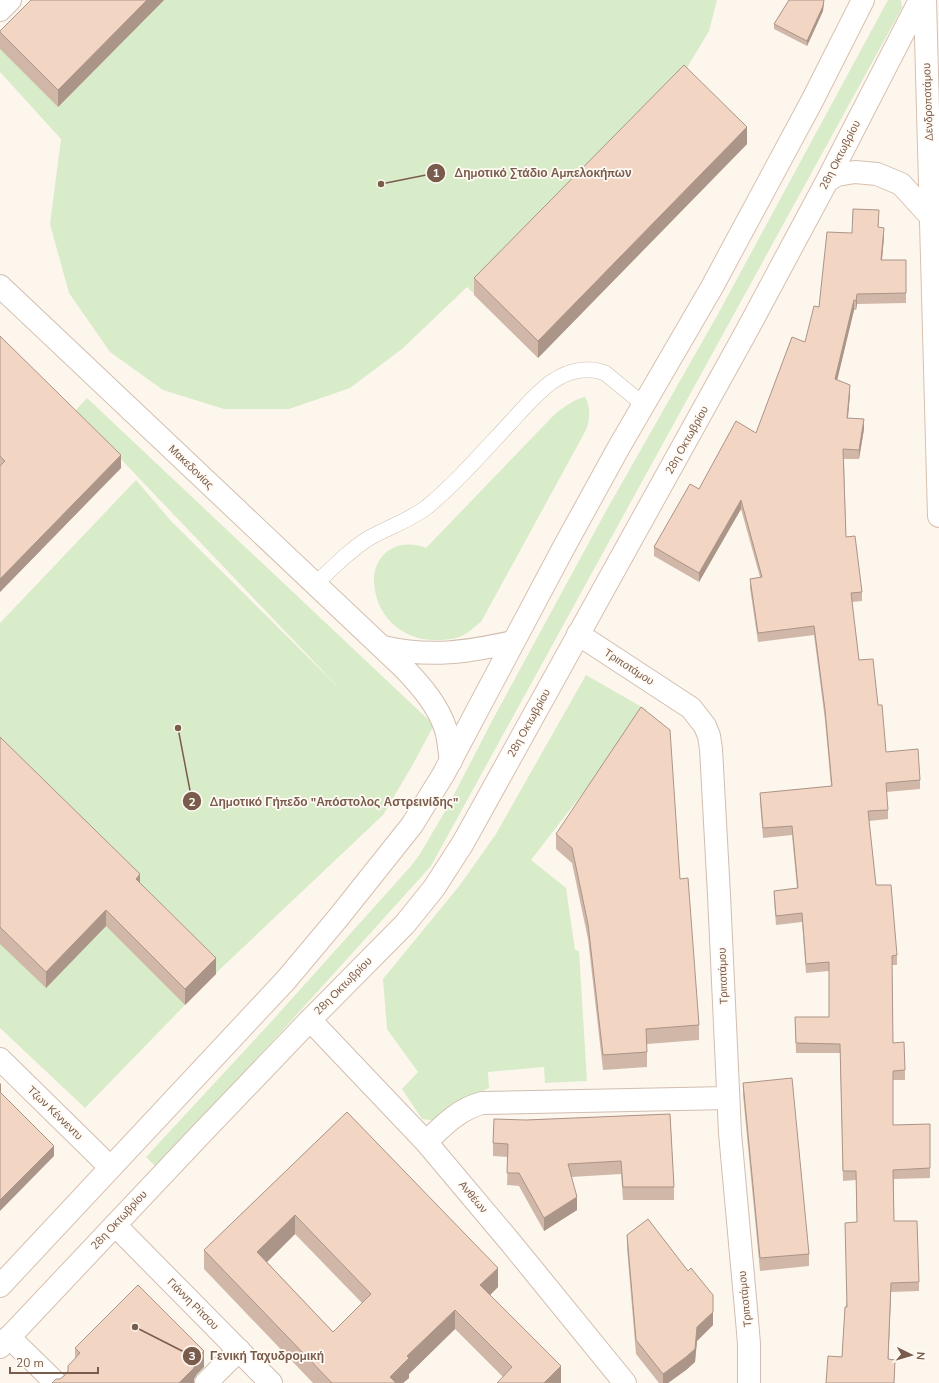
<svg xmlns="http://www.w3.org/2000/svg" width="939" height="1383" font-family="'Nunito Sans',sans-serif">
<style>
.green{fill:#d8ecc9}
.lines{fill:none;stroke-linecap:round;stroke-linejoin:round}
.service-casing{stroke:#d1beb0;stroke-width:16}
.minor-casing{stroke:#d1beb0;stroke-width:24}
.secondary-casing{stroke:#d6c0b0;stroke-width:24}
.service{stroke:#fff;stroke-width:15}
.minor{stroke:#fff;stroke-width:22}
.secondary{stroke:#fff;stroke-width:22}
.wall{fill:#d1b7a8;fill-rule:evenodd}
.shaded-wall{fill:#aa9588}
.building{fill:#f3d5c3;stroke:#aa9588;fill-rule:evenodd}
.labels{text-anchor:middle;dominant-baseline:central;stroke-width:3.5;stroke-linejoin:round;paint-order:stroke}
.street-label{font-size:11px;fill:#7a5c4d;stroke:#fffaf3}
.leader{fill:none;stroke:#7a5c4d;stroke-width:1.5}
.callout-dot{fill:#7a5c4d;stroke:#fffaf3;stroke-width:1.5}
.mark-label{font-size:12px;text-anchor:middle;font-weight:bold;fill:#fff}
.callout-label{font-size:12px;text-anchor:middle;font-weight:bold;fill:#7a5c4d;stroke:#fffaf3;stroke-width:3.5;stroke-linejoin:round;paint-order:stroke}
</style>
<rect width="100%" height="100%" fill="#fdf6ec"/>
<path class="green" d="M 44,0 L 717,0 L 709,31 L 688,66 L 684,81 L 747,144 L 542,354 L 523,342 L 467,287 L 402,349 L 350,388 L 289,409 L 224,409 L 163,390 L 110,352 L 69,293 L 50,224 L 61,139 L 0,72 L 0,44 Z
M 888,0 L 901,0 L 902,8 L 431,866 L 235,1083 L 157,1168 L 146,1157 L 271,1022 L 411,866 L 420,854 L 447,808 L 492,721 L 606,511 L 718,314 Z
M 585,397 C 591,407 590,420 586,430 L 481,622 C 476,625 472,630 467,633 C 458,639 448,640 437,640 C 401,641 373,614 374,577 C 375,564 382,553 393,548 C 404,543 416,544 426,548 L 555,414 C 564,407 574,399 585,397 Z
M 87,398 L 434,725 L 412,766 L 383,815 L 215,974 L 85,1108 L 0,1028 L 0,623 L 136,480 L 171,521 L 342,691 L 75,411 Z
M 586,675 L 647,710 L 531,860 L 566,888 L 575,950 L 579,951 L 587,1081 L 545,1083 L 544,1067 L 488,1072 L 489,1088 L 469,1097 L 436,1121 L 422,1119 L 402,1089 L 418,1072 L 387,1029 L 383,979 L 460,885 L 496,834 Z"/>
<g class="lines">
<g class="service-casing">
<path id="service" d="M 315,584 C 333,568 350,549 371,537 C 389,527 410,520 427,507 C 457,482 483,452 510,423 C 523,409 538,391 553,381 C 568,371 588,366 605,373 L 643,404"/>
</g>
<g class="minor-casing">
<path id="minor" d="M 0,10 L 10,0
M 0,286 L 404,668 C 421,686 438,705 446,730 C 449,740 449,751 451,761
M 578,634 L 691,708 L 705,726 L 709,736 L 711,749 L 719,895 L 730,1133 L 747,1320 L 749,1344 L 749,1383
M 383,647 C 430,658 467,652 513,642
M 310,1020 L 426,1142 L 511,1243 L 625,1383
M 0,1059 L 110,1167
M 426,1142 C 443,1126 459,1109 482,1103 L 728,1098
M 115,1225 L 271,1383
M 9,1337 L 56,1383
M 206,1383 L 239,1350"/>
</g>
<g class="secondary-casing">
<path id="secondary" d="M 925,0 L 939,516
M 827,181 L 837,175 L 855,172 L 877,174 L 901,184 L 931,217
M 0,1286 L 286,980 L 338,918 L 412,825 L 443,775 L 564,547 L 619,447 L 712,287 L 812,101 L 863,0
M 0,1347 L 199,1136 L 310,1020 L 405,924 L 434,888 L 463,843 L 745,334 L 827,181 L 920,0"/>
</g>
<use href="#service" class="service"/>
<use href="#minor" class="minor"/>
<use href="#secondary" class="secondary"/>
</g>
<path class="wall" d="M 31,0 L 164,0 L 58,107 L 0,49 L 0,31 Z
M 789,0 L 824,0 L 823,11 L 807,46 L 774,29 L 774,24 Z
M 747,144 L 538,358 L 474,295 L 474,278 Z
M 879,220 L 878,227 L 884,237 L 882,260 L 906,260 L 906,303 L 857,304 L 856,310 L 854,310 L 837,380 L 850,394 L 848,418 L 864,429 L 859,459 L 844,459 L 846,537 L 862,592 L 862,601 L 852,602 L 859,660 L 878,705 L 886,752 L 920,780 L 920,789 L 886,792 L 888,810 L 888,819 L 869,821 L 876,885 L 897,955 L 897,965 L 892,965 L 893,1043 L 905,1070 L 905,1080 L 893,1080 L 893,1125 L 930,1124 L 930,1178 L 894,1179 L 894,1221 L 919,1282 L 919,1291 L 891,1292 L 888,1359 L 895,1369 L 842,1357 L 846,1307 L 857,1222 L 856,1180 L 843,1181 L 840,1053 L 796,1053 L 795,1017 L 829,1017 L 829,971 L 806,973 L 802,922 L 776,925 L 774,900 L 774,891 L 797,888 L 792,835 L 763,838 L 760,802 L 760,793 L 831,786 L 825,720 L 814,635 L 758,642 L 750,588 L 750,579 L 760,577 L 741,509 L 699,582 L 654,556 L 654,547 L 699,489 L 756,433 L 805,342 L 819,307 L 852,233 Z
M 0,336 L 121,468 L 0,592 Z
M 0,737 L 140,883 L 216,974 L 185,1005 L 106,926 L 46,988 L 0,944 Z
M 556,834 L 680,879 L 699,1025 L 699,1040 L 647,1044 L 647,1067 L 603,1070 L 588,939 L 572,863 L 556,849 Z
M 743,1083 L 809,1254 L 809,1266 L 760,1271 L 743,1095 Z
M 347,1112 L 498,1287 L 490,1295 L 561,1383 L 503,1377 L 455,1329 L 409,1374 L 409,1378 L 403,1383 L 313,1383 L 204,1269 L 204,1250 ZM 295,1234 L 362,1303 L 333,1332 L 267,1262 Z
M 670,1114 L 674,1187 L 674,1200 L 623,1200 L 621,1174 L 571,1177 L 577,1210 L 544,1231 L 519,1186 L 507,1185 L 508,1157 L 493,1156 L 493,1143 L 526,1120 Z
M 627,1235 L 688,1271 L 713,1325 L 697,1341 L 695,1362 L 686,1370 L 668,1383 L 659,1383 L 636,1354 L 627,1248 Z
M 75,1348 L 204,1367 L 197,1374 L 194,1379 L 65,1375 L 75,1359 Z"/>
<path class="shaded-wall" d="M 147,0 L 164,0 L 58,107 L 58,90 Z
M 824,0 L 823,11 L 807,46 L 807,41 Z
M 747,127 L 747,144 L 538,358 L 538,341 Z
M 884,228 L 884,237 L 881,269 L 881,260 Z
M 857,294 L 857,304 L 856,310 L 856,301 Z
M 854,300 L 854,310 L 835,389 L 835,379 Z
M 850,385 L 850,394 L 847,427 L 847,418 Z
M 864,419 L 864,429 L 859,459 L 859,450 Z
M 121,455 L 121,468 L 0,592 L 0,579 Z
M 741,500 L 741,509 L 699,582 L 699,573 Z
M 140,874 L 140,890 L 136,879 Z
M 106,910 L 106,926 L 46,988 L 46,972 Z
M 216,958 L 216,974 L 185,1005 L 185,989 Z
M 1,1083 L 1,1093 L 0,1094 L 0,1084 Z
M 54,1146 L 54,1156 L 0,1211 L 0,1200 Z
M 577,1197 L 577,1210 L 544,1231 L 544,1218 Z
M 295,1215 L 295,1234 L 257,1272 L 257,1252 Z
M 498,1268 L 498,1287 L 480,1305 L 480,1285 Z
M 891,1283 L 891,1292 L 888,1369 L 888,1359 Z
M 455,1310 L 455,1329 L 409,1374 L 409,1378 L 403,1383 L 390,1383 L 390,1377 L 407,1356 Z
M 713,1312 L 713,1325 L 697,1341 L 695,1362 L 686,1370 L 668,1383 L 663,1383 L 663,1374 L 697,1327 Z
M 204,1351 L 204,1367 L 197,1374 L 194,1379 L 194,1383 L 179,1383 L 197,1359 Z
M 561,1366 L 561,1383 L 544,1383 Z"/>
<path class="building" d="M 31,0 L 147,0 L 58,90 L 0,32 L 0,31 Z
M 789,0 L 824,0 L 823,6 L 807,41 L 774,24 Z
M 684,65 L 747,127 L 538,341 L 474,278 Z
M 853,209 L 879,210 L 878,227 L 884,228 L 881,260 L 906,260 L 906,293 L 857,294 L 856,301 L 854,300 L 835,379 L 850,385 L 847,418 L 864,419 L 859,450 L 843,449 L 846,537 L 855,536 L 862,592 L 851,593 L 859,660 L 873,659 L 878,705 L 882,705 L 886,752 L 918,749 L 920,780 L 886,783 L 888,810 L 868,811 L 876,885 L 891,885 L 897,955 L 892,956 L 893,1043 L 904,1042 L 905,1070 L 893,1071 L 893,1125 L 930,1124 L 930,1168 L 893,1170 L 894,1221 L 917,1221 L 919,1282 L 891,1283 L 888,1359 L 895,1360 L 894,1383 L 826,1383 L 828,1356 L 842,1357 L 845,1307 L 847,1307 L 845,1223 L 857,1222 L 856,1171 L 843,1171 L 840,1044 L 796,1043 L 795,1017 L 829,1017 L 829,962 L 806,964 L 802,913 L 776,916 L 774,891 L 798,888 L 792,826 L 763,828 L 760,793 L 832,786 L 825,710 L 814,626 L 758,633 L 750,579 L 762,577 L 741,500 L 699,573 L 654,547 L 690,484 L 699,489 L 736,421 L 756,433 L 792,337 L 805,342 L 814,306 L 819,307 L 827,232 L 852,233 Z
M 0,336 L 121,455 L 0,579 L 0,466 L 5,461 L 0,456 Z
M 641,707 L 670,730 L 680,879 L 688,878 L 699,1025 L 646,1029 L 647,1052 L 603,1055 L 588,924 L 572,848 L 556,834 Z
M 0,737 L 140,874 L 136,879 L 216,958 L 185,989 L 106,910 L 46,972 L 0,927 Z
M 792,1078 L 809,1254 L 760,1258 L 743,1083 Z
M 0,1092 L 54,1146 L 0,1200 Z
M 347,1112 L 498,1268 L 480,1285 L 561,1366 L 544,1383 L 497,1383 L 512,1367 L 455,1310 L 407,1356 L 409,1358 L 390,1377 L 396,1383 L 332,1383 L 204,1250 ZM 295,1215 L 371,1294 L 333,1332 L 257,1252 Z
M 670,1114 L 674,1187 L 623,1187 L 621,1161 L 568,1164 L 577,1197 L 544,1218 L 519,1173 L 507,1173 L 508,1144 L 493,1143 L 494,1119 L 526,1120 Z
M 648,1219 L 688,1271 L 691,1268 L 713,1295 L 713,1312 L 697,1327 L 695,1349 L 686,1357 L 663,1374 L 636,1340 L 627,1235 Z
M 138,1285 L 204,1351 L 197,1359 L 194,1363 L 194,1368 L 179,1383 L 52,1383 L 56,1379 L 60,1379 L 65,1375 L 68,1371 L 68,1366 L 80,1353 L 75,1348 Z"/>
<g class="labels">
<g class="street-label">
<text transform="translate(928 102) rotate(-92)">Δενδροποτάμου</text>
<text transform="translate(840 155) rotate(-63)">28η Οκτωβρίου</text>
<text transform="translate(687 440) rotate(-61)">28η Οκτωβρίου</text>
<text transform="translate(191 467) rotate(44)">Μακεδονίας</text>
<text transform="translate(629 667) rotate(33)">Τριποτάμου</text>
<text transform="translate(529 723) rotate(-61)">28η Οκτωβρίου</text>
<text transform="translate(723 976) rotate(-92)">Τριποτάμου</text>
<text transform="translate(343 986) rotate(-45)">28η Οκτωβρίου</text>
<text transform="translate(55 1113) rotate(44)">Τζων Κέννεντυ</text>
<text transform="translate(473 1197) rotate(50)">Ανθέων</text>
<text transform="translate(119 1220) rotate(-47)">28η Οκτωβρίου</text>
<text transform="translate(745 1299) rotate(-96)">Τριποτάμου</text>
<text transform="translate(193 1304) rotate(45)">Γιάννη Ρίτσου</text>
</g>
</g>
<path class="leader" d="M381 184L436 173M178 728L192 801M135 1327L192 1356"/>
<g class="callout-dot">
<circle cx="381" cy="184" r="4"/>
<circle cx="178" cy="728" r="4"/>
<circle cx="135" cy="1327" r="4"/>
<circle cx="436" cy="173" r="10"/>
<circle cx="192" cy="801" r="10"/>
<circle cx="192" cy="1356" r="10"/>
</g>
<g class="mark-label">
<text x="436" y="177">1</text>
<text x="192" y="806">2</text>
<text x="192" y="1360">3</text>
</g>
<g class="callout-label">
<text x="543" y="177">Δημοτικό Στάδιο Αμπελοκήπων</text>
<text x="334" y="806">Δημοτικό Γήπεδο "Απόστολος Αστρεινίδης"</text>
<text x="267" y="1360">Γενική Ταχυδρομική</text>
</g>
<g transform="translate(911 1355) rotate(95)" stroke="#fffaf3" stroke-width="3" paint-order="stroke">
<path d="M0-3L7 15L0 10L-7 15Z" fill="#7a5c4d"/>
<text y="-6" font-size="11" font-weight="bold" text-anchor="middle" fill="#7a5c4d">N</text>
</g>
<path d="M10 1367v6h88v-6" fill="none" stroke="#7a5c4d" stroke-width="2"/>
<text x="16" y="1367" font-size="12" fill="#7a5c4d" stroke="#fffaf3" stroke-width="3" paint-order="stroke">20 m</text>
</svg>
